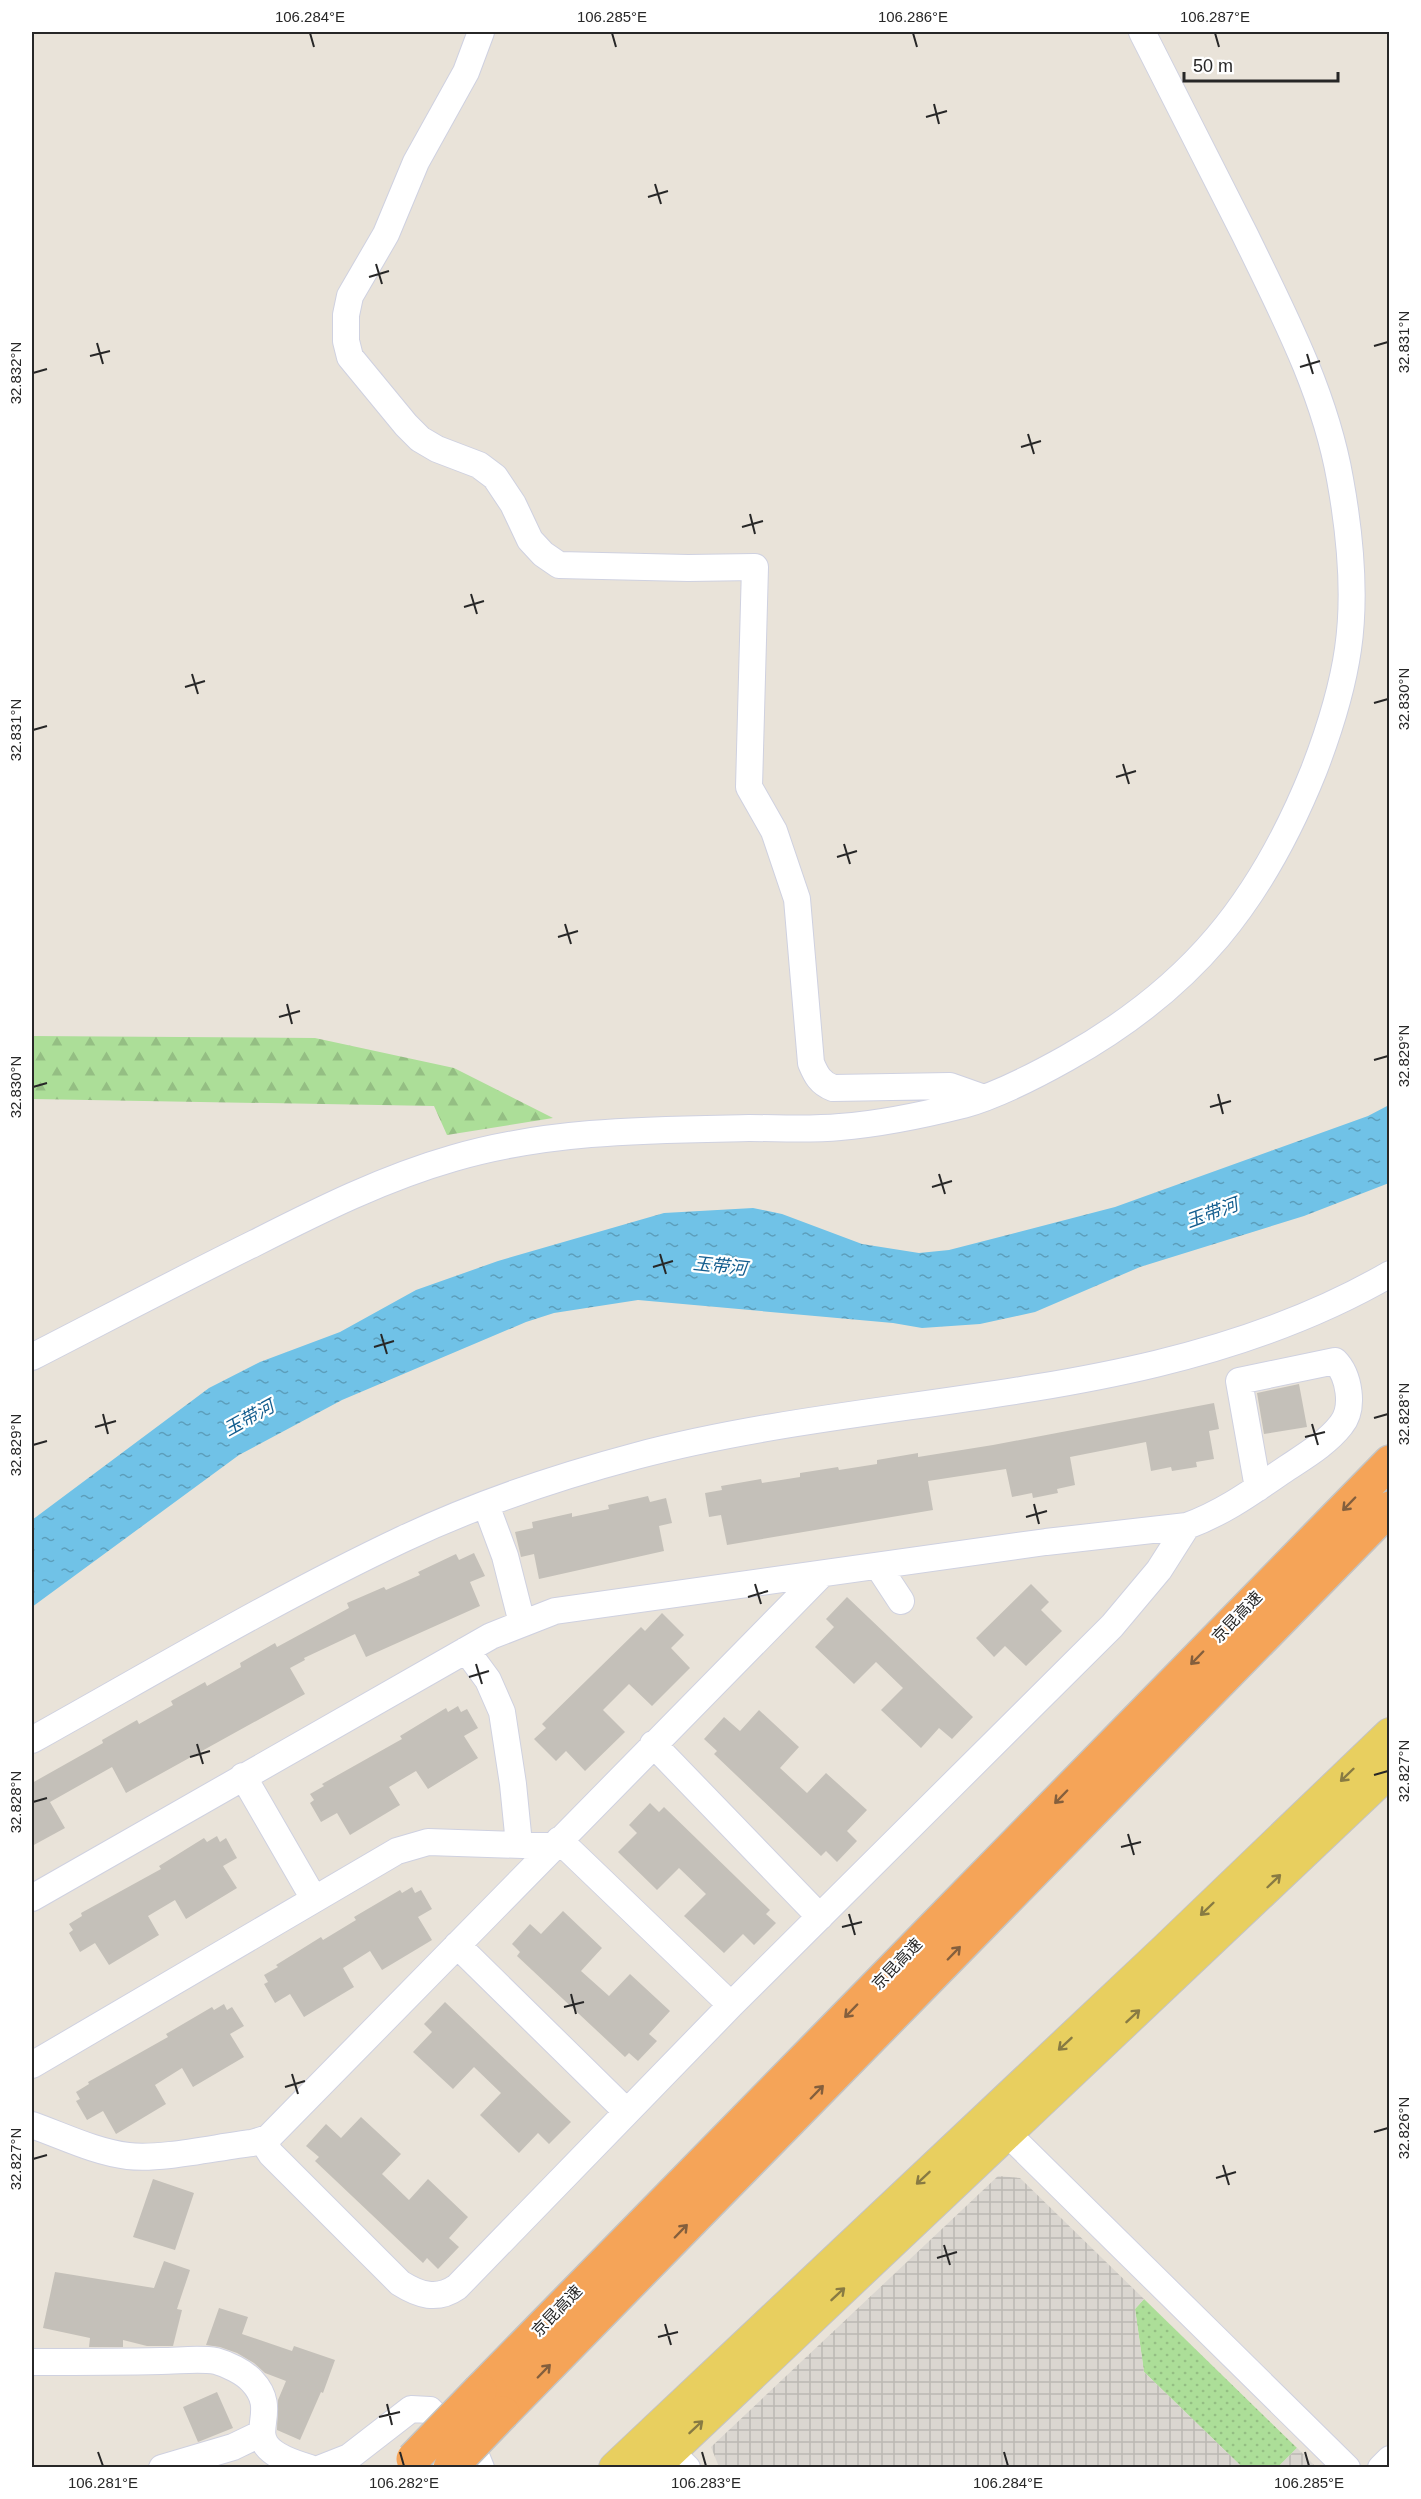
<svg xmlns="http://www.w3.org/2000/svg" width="1421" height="2499" font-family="Arial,'Noto Sans SC',sans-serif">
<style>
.grass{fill:url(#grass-dots)}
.forest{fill:url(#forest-firs)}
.plaza{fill:url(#plaza-grid)}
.water{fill:url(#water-ripples)}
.building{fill:#c4c0b9}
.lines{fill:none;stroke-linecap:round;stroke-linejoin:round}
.minor-casing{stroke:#cfd1e0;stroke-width:28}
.major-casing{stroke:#c3c3c3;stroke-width:34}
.highway-casing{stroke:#c3c3c3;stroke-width:36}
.minor{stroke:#fff;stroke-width:26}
.major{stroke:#e8cf5f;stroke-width:32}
.highway{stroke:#f5a458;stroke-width:33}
.highway-bridge-casing{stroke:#c3c3c3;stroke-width:36;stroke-linecap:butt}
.highway-bridge{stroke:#f5a458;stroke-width:33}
.oneway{stroke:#845f3d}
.oneway2{stroke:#887b43}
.ticks{fill:none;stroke:#272727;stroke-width:2}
.labels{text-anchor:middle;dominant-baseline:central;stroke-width:4.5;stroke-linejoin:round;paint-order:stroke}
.street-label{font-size:16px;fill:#272727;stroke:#fff}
.water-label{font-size:18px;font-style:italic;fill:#145e8f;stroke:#fff}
.neatline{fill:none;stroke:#272727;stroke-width:2}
.ticks-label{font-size:15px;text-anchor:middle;fill:#272727}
</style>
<defs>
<pattern id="grass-dots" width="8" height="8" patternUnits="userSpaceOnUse" patternTransform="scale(1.5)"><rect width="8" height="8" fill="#acde98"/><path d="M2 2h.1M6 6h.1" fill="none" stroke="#94be83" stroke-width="1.8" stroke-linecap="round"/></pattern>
<pattern id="forest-firs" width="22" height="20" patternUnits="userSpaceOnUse" patternTransform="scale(1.5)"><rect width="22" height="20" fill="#acde98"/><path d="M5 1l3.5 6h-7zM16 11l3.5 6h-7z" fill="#94be83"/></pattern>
<pattern id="plaza-grid" width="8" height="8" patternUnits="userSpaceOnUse" patternTransform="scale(1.5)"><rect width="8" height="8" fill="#dad6d0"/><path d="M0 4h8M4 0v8" fill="none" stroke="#bbb8b3"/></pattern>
<pattern id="water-ripples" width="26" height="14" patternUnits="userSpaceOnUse" patternTransform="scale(1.5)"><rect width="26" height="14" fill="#70c2e7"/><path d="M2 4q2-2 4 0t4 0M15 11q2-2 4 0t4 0" fill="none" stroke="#5c9ebb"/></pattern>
</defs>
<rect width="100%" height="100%" fill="#e9e3d9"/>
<path class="grass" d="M 1144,2299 L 1297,2448 L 1278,2467 L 1242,2467 L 1144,2372 L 1135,2309 Z"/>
<path class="forest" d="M 32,1036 L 315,1038 L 454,1068 L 553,1118 L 447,1135 L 434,1106 L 32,1099 Z"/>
<path class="plaza" d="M 998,2176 L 1020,2178 L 1144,2299 L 1135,2309 L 1144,2372 L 1242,2467 L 719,2467 L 711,2447 Z
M 1297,2448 L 1316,2467 L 1278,2467 Z"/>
<path class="water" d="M 1389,1105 L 1389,1183 L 1304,1216 L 1140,1267 L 1035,1312 L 980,1324 L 922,1328 L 893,1323 L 638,1300 L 554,1313 L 526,1322 L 342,1400 L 239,1455 L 32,1607 L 32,1520 L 209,1388 L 260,1362 L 340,1332 L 416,1290 L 498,1261 L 664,1213 L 753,1208 L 782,1214 L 862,1244 L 919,1253 L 949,1250 L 1115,1207 L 1368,1116 Z"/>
<path class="building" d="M 1299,1384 L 1307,1427 L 1264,1434 L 1257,1393 Z
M 1214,1403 L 1219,1429 L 1209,1431 L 1214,1459 L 1196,1462 L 1197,1467 L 1172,1471 L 1171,1467 L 1151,1471 L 1146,1442 L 1070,1457 L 1075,1485 L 1057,1489 L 1058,1493 L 1033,1498 L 1032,1493 L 1012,1497 L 1006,1469 L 928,1481 L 933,1510 L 727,1545 L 721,1515 L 709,1517 L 705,1493 L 722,1490 L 721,1486 L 761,1479 L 762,1483 L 800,1477 L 800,1473 L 838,1467 L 839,1470 L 877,1464 L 877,1460 L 918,1453 L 918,1457 L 993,1445 Z
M 648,1496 L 650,1502 L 666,1498 L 672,1523 L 659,1526 L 664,1551 L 539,1579 L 534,1554 L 521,1557 L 515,1532 L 533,1528 L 532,1522 L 572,1513 L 572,1517 L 609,1509 L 608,1505 Z
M 474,1553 L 485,1576 L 470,1582 L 480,1606 L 366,1657 L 355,1634 L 304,1658 L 305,1660 L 290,1668 L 305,1694 L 126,1793 L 112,1767 L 50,1802 L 65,1828 L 32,1846 L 32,1783 L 103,1743 L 102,1740 L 137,1720 L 139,1724 L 173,1705 L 171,1701 L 205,1682 L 207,1686 L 241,1667 L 240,1663 L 275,1643 L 277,1647 L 349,1608 L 347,1603 L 384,1587 L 386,1590 L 420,1575 L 418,1572 L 456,1554 L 459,1560 Z
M 1031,1584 L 1049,1602 L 1041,1610 L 1062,1631 L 1026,1666 L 1005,1646 L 994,1657 L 976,1638 Z
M 847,1597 L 973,1717 L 952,1739 L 939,1728 L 921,1748 L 881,1710 L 903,1688 L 876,1662 L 854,1684 L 815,1647 L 834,1627 L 826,1619 Z
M 662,1613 L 684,1635 L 671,1648 L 690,1668 L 652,1706 L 629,1684 L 603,1710 L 625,1732 L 585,1771 L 566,1751 L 556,1761 L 534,1739 L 546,1728 L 542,1724 L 641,1627 L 645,1631 Z
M 458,1706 L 461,1712 L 467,1709 L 478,1728 L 464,1736 L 478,1758 L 428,1789 L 416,1771 L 389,1787 L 400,1805 L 350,1835 L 337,1813 L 321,1822 L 310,1803 L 314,1800 L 310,1794 L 324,1786 L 322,1784 L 402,1739 L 400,1736 L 446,1708 L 448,1712 Z
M 759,1710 L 799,1747 L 780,1768 L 807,1793 L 826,1773 L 867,1810 L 847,1831 L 857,1841 L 837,1862 L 826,1851 L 821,1856 L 714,1754 L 717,1751 L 704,1739 L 724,1717 L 740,1731 Z
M 650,1803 L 659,1812 L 664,1807 L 770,1910 L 766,1914 L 776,1923 L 754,1945 L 743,1934 L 724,1953 L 684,1916 L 706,1894 L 679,1868 L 657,1890 L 618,1852 L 637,1833 L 629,1825 Z
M 217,1836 L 220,1842 L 226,1838 L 237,1858 L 223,1866 L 237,1888 L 186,1919 L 175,1900 L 148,1916 L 159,1935 L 109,1965 L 95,1943 L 80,1952 L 69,1933 L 73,1930 L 69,1924 L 82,1916 L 81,1913 L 161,1869 L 159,1866 L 204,1838 L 207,1842 Z
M 412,1887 L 415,1893 L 421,1890 L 432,1909 L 418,1917 L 432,1940 L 382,1970 L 370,1951 L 343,1968 L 354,1987 L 304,2017 L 290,1994 L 275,2003 L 264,1984 L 268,1982 L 264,1975 L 278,1967 L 276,1965 L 321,1937 L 323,1940 L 356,1920 L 354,1917 L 400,1890 L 402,1893 Z
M 563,1911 L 602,1948 L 581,1971 L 609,1996 L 630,1974 L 670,2011 L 649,2034 L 657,2041 L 638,2061 L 629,2053 L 625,2057 L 517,1956 L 520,1952 L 512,1944 L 530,1924 L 541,1934 Z
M 445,2002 L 571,2122 L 549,2144 L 538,2133 L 519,2153 L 480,2115 L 501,2093 L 474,2067 L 453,2089 L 413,2052 L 432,2032 L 424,2024 Z
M 224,2004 L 227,2010 L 232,2007 L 244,2026 L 230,2034 L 244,2057 L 193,2087 L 182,2068 L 155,2085 L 166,2104 L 116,2134 L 103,2111 L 87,2120 L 76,2101 L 80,2099 L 76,2092 L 89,2084 L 88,2082 L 168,2037 L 166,2034 L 212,2007 L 214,2010 Z
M 361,2117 L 401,2154 L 382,2174 L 409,2200 L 428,2179 L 468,2217 L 449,2238 L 459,2247 L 438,2269 L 427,2258 L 423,2263 L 408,2249 L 315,2161 L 319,2157 L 306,2146 L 326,2124 L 341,2138 Z
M 153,2179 L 194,2193 L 175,2250 L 133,2237 Z
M 164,2261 L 190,2270 L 177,2309 L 182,2310 L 173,2346 L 147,2346 L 123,2340 L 123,2347 L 89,2347 L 90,2338 L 43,2328 L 55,2272 L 154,2288 Z
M 219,2308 L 248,2317 L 242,2334 L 292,2351 L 294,2346 L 335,2360 L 323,2393 L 321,2392 L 300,2440 L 277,2430 L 278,2400 L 286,2381 L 265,2373 L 254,2363 L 237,2353 L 220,2347 L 206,2345 Z
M 217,2392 L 233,2428 L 198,2442 L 183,2407 Z"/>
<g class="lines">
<g class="minor-casing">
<path id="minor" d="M 481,32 L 466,72 L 416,162 L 386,234 L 350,296 L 346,315 L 346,341 L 350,357 L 406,425 L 420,439 L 437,449 L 479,465 L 495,477 L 513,504 L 530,540 L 543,554 L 559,565 L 688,568 L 755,567 L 749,787 L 774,831 L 797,899 L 811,1063 C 816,1075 820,1083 833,1088 L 950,1086 L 984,1098
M 32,1357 C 106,1319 180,1280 255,1243 C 320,1210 384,1178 454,1158 C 550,1130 650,1130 749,1128 C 779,1128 810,1130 840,1127 C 881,1124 923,1115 963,1105 C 999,1095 1035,1076 1067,1058 C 1192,988 1261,902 1314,770 C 1329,731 1342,691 1348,649 C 1356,594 1350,534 1340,479 C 1325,393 1283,313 1245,235 C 1210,167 1176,99 1142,32
M 486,1505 L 505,1556 L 522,1623
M 878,1566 L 901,1601
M 466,1650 L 488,1680 L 502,1712 L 513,1784 L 519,1844
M 32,1740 C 154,1672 276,1599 403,1539 C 477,1504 557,1477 636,1456 C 885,1390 1161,1407 1390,1274
M 653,1744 L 820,1917
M 243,1776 L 314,1899
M 559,1840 L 731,2005
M 32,1898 L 491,1636 L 555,1611 L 1046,1542 L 1187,1526 C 1225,1512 1253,1491 1287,1468 C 1305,1456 1327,1443 1341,1425 C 1355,1408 1349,1375 1335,1361 L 1239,1381 L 1258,1488
M 457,1945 L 627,2112
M 32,2065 L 397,1851 L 428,1842 L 552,1846
M 32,2125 C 63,2136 95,2152 128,2156 C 162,2160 217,2147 252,2143 L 268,2138 L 822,1574
M 1008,2134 L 1347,2468
M 262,2140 L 271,2154 L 400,2283 C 419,2295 437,2301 457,2287 L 731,2005 L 1112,1626 L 1159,1570 L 1187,1526
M 32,2362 C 75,2362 118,2362 161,2361 C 178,2361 199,2358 216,2361 C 227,2364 244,2372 252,2381 C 288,2419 224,2443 310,2468
M 670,2451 L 687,2468
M 162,2468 L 233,2447 L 262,2433
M 321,2468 L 349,2457 L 411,2409 L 430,2410 L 477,2458 L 481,2468
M 1381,2468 L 1390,2459"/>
</g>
<g class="major-casing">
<path id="major" d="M 615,2468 L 1166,1949 L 1390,1734
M 653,2468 L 1390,1771"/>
</g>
<g class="highway-casing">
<path id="highway" d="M 480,2390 L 1390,1462
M 503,2413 L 1390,1508"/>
</g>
<use href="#minor" class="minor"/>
<use href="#major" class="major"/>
<use href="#highway" class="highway"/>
<g class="highway-bridge-casing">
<path id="highway-bridge" d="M 413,2459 L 480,2390
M 450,2468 L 503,2413"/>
</g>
<use href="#highway-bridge" class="highway-bridge"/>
</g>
<defs><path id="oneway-shaft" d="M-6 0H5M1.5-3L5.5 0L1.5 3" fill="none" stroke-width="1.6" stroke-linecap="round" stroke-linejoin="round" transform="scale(1.5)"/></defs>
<g class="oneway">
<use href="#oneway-shaft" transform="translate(1349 1504) rotate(134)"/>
<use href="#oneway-shaft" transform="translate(1197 1658) rotate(134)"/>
<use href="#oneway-shaft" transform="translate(1061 1797) rotate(134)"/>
<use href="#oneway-shaft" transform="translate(954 1953) rotate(-46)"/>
<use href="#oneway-shaft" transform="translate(851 2011) rotate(134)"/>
<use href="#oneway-shaft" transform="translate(817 2092) rotate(-46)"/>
<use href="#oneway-shaft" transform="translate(681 2231) rotate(-46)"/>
<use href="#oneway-shaft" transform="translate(544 2371) rotate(-46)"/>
</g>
<g class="oneway2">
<use href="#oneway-shaft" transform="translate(1347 1775) rotate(136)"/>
<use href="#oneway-shaft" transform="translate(1274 1881) rotate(-44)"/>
<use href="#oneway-shaft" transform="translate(1207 1909) rotate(136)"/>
<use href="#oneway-shaft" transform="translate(1133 2016) rotate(-43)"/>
<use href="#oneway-shaft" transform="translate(1065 2044) rotate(137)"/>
<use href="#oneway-shaft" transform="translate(923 2178) rotate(137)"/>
<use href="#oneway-shaft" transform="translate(838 2294) rotate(-43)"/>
<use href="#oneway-shaft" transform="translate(696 2427) rotate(-43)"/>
</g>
<path class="ticks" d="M 310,33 L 314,47M 612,33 L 616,47M 913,33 L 917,47M 1215,33 L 1219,47M 934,104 L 939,124M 926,117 L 947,111M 655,184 L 661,204M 648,197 L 668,191M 376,264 L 382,284M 369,277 L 389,271M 97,343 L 103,364M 1374,346 L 1388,342M 1307,354 L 1313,374M 90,356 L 110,351M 1300,367 L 1320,361M 33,373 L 47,369M 1028,434 L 1034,454M 1021,447 L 1041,441M 750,514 L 755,534M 742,527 L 763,521M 471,594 L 477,614M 464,607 L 484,601M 192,674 L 198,694M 185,687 L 205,681M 1374,703 L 1388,699M 33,730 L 47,726M 1123,764 L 1129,784M 1116,777 L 1136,771M 844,844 L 850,864M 837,857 L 857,851M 565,924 L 571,944M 558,937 L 578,931M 287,1004 L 292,1024M 279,1017 L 300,1011M 1374,1060 L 1388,1056M 33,1087 L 47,1083M 1218,1094 L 1223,1114M 1210,1107 L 1231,1101M 939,1174 L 945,1194M 932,1187 L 952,1181M 660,1254 L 666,1274M 653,1267 L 673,1261M 381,1334 L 387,1354M 374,1347 L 394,1341M 103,1414 L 108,1434M 1374,1418 L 1388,1414M 1312,1424 L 1318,1445M 95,1427 L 116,1421M 1305,1437 L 1325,1432M 33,1445 L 47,1441M 1034,1504 L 1039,1524M 1026,1517 L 1047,1511M 755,1584 L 761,1604M 748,1597 L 768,1591M 476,1664 L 482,1684M 469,1677 L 489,1671M 197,1744 L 203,1764M 190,1757 L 210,1751M 1374,1775 L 1388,1771M 33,1802 L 47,1798M 1128,1834 L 1134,1855M 1121,1847 L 1141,1842M 849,1914 L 855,1935M 842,1927 L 862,1922M 571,1994 L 576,2014M 564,2007 L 584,2002M 292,2074 L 298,2094M 285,2087 L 305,2081M 1374,2132 L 1388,2128M 33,2159 L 47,2155M 1223,2165 L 1229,2185M 1216,2178 L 1236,2172M 944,2245 L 950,2265M 937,2258 L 957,2252M 665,2324 L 671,2345M 658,2337 L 678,2332M 387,2404 L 392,2425M 379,2417 L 400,2412M 98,2452 L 103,2466M 400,2452 L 404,2466M 702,2452 L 706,2466M 1004,2452 L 1008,2466M 1305,2452 L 1309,2466"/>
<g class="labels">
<g class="street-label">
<text transform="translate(1237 1617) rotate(-46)">京昆高速</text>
<text transform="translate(897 1964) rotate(-46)">京昆高速</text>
<text transform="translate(557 2311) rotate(-46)">京昆高速</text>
</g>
<g class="water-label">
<text transform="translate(1212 1213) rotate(-20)">玉带河</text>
<text transform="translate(720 1266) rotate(6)">玉带河</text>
<text transform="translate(249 1418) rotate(-29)">玉带河</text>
</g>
</g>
<rect width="1421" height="2499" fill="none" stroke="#ffffff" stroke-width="66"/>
<path d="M1184 72v9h154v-9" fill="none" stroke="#272727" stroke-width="3"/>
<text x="1193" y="72" font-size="18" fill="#272727" stroke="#ffffff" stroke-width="4.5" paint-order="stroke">50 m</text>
<rect x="33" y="33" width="1355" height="2433" class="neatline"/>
<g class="ticks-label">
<text x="310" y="22">106.284°E</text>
<text x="612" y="22">106.285°E</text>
<text x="913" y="22">106.286°E</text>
<text x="1215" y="22">106.287°E</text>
<text transform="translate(1404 342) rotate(-90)" y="5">32.831°N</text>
<text transform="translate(16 373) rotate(-90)" y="5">32.832°N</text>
<text transform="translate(1404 699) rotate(-90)" y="5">32.830°N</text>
<text transform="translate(16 730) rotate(-90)" y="5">32.831°N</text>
<text transform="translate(1404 1056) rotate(-90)" y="5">32.829°N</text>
<text transform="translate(16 1087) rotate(-90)" y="5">32.830°N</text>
<text transform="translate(1404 1414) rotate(-90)" y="5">32.828°N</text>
<text transform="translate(16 1445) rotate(-90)" y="5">32.829°N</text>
<text transform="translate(1404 1771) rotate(-90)" y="5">32.827°N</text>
<text transform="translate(16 1802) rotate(-90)" y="5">32.828°N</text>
<text transform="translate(1404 2128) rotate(-90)" y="5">32.826°N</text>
<text transform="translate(16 2159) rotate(-90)" y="5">32.827°N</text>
<text x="103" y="2488">106.281°E</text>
<text x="404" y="2488">106.282°E</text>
<text x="706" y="2488">106.283°E</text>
<text x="1008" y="2488">106.284°E</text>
<text x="1309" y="2488">106.285°E</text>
</g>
</svg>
